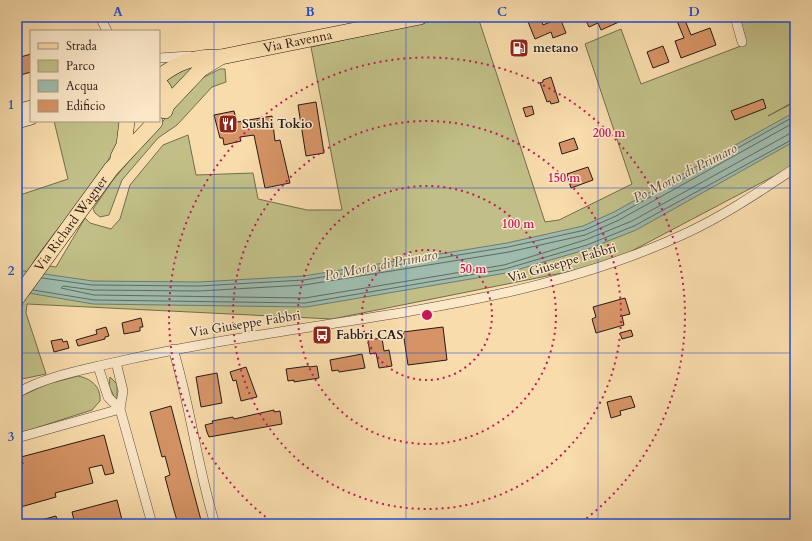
<svg xmlns="http://www.w3.org/2000/svg" width="812" height="541" font-family="Cardo,serif">
<style>
.green{fill:#c1bf87;stroke:#746c4e}
.water{fill:#9ebbac;stroke:#6e7b70}
.lines{fill:none;stroke-linecap:round;stroke-linejoin:round}
.shore{stroke:#626a61;stroke-width:1}
.building{fill:#d69466;stroke:#261a16}
.street-casing{stroke:#5b4a3c;stroke-width:10}
.secondary-casing{stroke:#261a16;stroke-width:14}
.primary-casing{stroke:#261a16;stroke-width:16}
.street{stroke:#fbe8c9;stroke-width:9}
.secondary{stroke:#fbe8c9;stroke-width:13}
.primary{stroke:#f9dcac;stroke-width:15}
.grid{fill:none;stroke:#1d4ed8;stroke-width:1;stroke-opacity:0.55}
.ring{fill:none;stroke:#c2185b;stroke-width:2;stroke-dasharray:2 4}
.labels{text-anchor:middle;dominant-baseline:central;stroke-width:3;stroke-linejoin:round;paint-order:stroke}
.street-label{font-size:13px;fill:#261a16;stroke:#fbe8c9}
.poi-label{font-size:13px;font-weight:bold;fill:#261a16;stroke:#fbe8c9;text-anchor:start}
.water-label{font-size:14px;font-style:italic;fill:#50524a;stroke:#fbe8c9}
.centre{fill:#c2185b;stroke:#fbe8c9;stroke-width:2}
.ring-label{font-size:12px;text-anchor:middle;font-weight:bold;fill:#c2185b;stroke:#fbe8c9;stroke-width:3;stroke-linejoin:round;paint-order:stroke}
.neatline{fill:none;stroke:#1d4ed8;stroke-width:1.5}
.grid-label{font-size:13px;text-anchor:middle;font-weight:bold;fill:#1d4ed8}
</style>
<rect width="100%" height="100%" fill="#f9dcac"/>
<filter id="stains"><feTurbulence type="fractalNoise" baseFrequency=".005" numOctaves="4"/><feColorMatrix values="0 0 0 0 .2 0 0 0 0 .09 0 0 0 0 .02 0 0 0 .5 -.17"/></filter>
<radialGradient id="worn" r=".72"><stop offset=".6" stop-color="#630" stop-opacity="0"/><stop offset="1" stop-color="#630" stop-opacity=".3"/></radialGradient>
<path class="green" d="M 449,17 L 478,17 L 545,222 L 559,220 L 632,184 L 585,44 L 621,29 L 641,84 L 746,44 L 738,17 L 795,17 L 795,101 L 768,116 L 795,102 L 795,165 L 607,264 L 332,319 L 27,304 L 26,313 L 46,374 L 17,380 L 17,313 L 23,304 L 17,303 L 17,196 L 68,179 L 54,121 L 122,121 C 127,153 51,232 33,263 L 56,267 L 85,218 L 90,223 L 111,229 L 120,219 L 130,185 L 163,145 L 188,135 L 196,175 L 253,173 L 258,199 L 307,210 L 342,210 L 311,47 Z
M 210,60 L 171,92 L 164,80 L 185,67 Z
M 220,69 L 225,69 L 226,82 L 212,87 L 177,125 L 158,138 L 122,180 L 109,215 L 100,217 L 95,213 L 93,209 L 113,180 L 192,87 L 202,78 Z
M 78,376 C 92,379 101,387 100,401 L 92,410 L 17,434 L 17,398 L 47,384 Z
M 110,377 L 117,384 L 117,402 L 109,386 Z"/>
<path class="water" d="M 795,112 L 795,141 L 636,230 L 588,249 L 506,273 L 306,307 L 93,304 L 17,291 L 17,270 L 93,281 L 199,282 L 304,276 L 507,243 L 583,226 L 614,212 Z"/>
<g class="lines">
<path class="shore" d="M 795,122 L 619,220 L 585,235 L 509,252 L 304,285 L 199,291 L 93,290 L 63,286 L 61,288 L 94,295 L 305,298 L 504,265 L 585,240 L 632,221 L 789,134 L 795,133
M 42,278 L 92,285 L 199,286 L 304,280 L 508,247 L 585,230 L 616,216 L 795,116
M 33,290 L 94,300 L 305,303 L 505,269 L 587,245 L 634,226 L 795,138"/>
</g>
<path class="building" d="M 526,17 L 540,17 L 543,25 L 560,18 L 566,33 L 553,38 L 551,32 L 535,39 Z
M 584,17 L 630,17 L 601,30 L 598,23 L 589,27 Z
M 684,18 L 691,35 L 710,28 L 716,45 L 681,58 L 675,41 L 684,38 L 677,21 Z
M 663,46 L 669,62 L 653,68 L 647,52 Z
M 31,54 L 31,72 L 17,76 L 17,58 Z
M 551,77 L 559,102 L 551,104 L 550,101 L 547,102 L 540,83 L 543,82 L 543,80 Z
M 763,99 L 766,108 L 735,120 L 731,111 Z
M 316,102 L 324,153 L 306,156 L 298,105 Z
M 532,106 L 534,114 L 526,117 L 523,108 Z
M 234,111 L 237,122 L 272,116 L 275,141 L 280,140 L 290,183 L 265,188 L 254,135 L 240,137 L 241,141 L 224,145 L 223,138 L 220,138 L 214,115 Z
M 574,138 L 578,149 L 562,154 L 559,143 Z
M 588,167 L 593,180 L 571,188 L 567,174 Z
M 625,298 L 630,314 L 622,316 L 624,325 L 596,333 L 592,319 L 596,317 L 593,307 Z
M 141,318 L 143,327 L 140,327 L 140,331 L 124,334 L 122,323 Z
M 106,327 L 109,336 L 105,337 L 105,339 L 78,346 L 76,340 L 97,334 L 96,330 Z
M 443,327 L 447,360 L 408,365 L 403,332 Z
M 631,330 L 633,336 L 622,339 L 620,333 Z
M 382,338 L 384,351 L 389,350 L 392,366 L 379,368 L 376,353 L 370,354 L 368,340 Z
M 62,339 L 63,342 L 67,341 L 69,348 L 54,352 L 51,341 Z
M 362,354 L 365,368 L 339,372 L 338,370 L 332,371 L 330,360 Z
M 309,366 L 309,367 L 317,366 L 319,378 L 294,382 L 294,380 L 288,381 L 286,369 Z
M 246,367 L 257,397 L 241,401 L 236,380 L 233,381 L 230,372 Z
M 217,373 L 222,403 L 201,407 L 196,377 Z
M 631,396 L 635,407 L 620,411 L 621,415 L 611,418 L 607,402 Z
M 171,406 L 183,452 L 202,524 L 178,524 L 173,507 L 165,477 L 170,475 L 165,456 L 162,457 L 150,412 Z
M 274,410 L 274,412 L 280,411 L 282,424 L 209,437 L 207,432 L 205,425 L 213,423 L 212,421 L 233,417 L 234,419 Z
M 104,435 L 114,473 L 105,475 L 102,465 L 89,468 L 93,483 L 55,493 L 56,497 L 17,508 L 17,466 L 23,464 L 21,457 Z
M 117,500 L 123,524 L 75,524 L 72,512 Z
M 56,516 L 58,524 L 35,524 L 34,522 Z"/>
<g class="lines">
<g class="street-casing">
<path id="street" d="M 100,17 L 107,31
M 735,17 L 742,42
M 159,58 L 190,56
M 173,349 C 191,407 197,467 215,524
M 116,362 L 123,391 L 120,409 L 152,524
M 98,366 L 108,397 L 120,409
M 17,393 C 43,378 73,372 103,365 C 155,353 207,343 260,335 C 402,312 550,296 682,235 C 722,217 759,192 795,168
M 17,438 L 120,409"/>
</g>
<g class="secondary-casing">
<path id="secondary" d="M 17,111 L 31,107
M 17,122 L 31,118"/>
</g>
<g class="primary-casing">
<g id="primary">
<path d="M 159,77 C 178,62 196,56 220,57"/>
<path d="M 159,83 C 167,91 169,100 165,111"/>
<path id="s1" d="M 167,105 L 201,69 L 221,57 L 420,17"/>
<path d="M 118,157 L 124,145 L 127,121"/>
<path id="s2" d="M 17,298 L 111,169 L 155,122"/>
</g>
</g>
<use href="#street" class="street"/>
<use href="#secondary" class="secondary"/>
<use href="#primary" class="primary"/>
</g>
<path class="grid" d="M 214,17 L 214,524M 406,17 L 406,524M 598,17 L 598,524M 17,188 L 795,188M 17,353 L 795,353"/>
<g class="ring">
<circle cx="427" cy="315" r="65"/>
<circle cx="427" cy="315" r="129"/>
<circle cx="427" cy="315" r="194"/>
<path d="M275 524A258 258 0 1 1 579 524"/>
</g>
<defs>
<g id="fuel-square" transform="scale(1)"><rect x="-9" y="-9" width="18" height="18" rx="4" fill="#8f2418" stroke="#fbe8c9"/><path d="M-5.5-6h7V0h2V4h1.3V-2.5L3-4.5l.8-.8L6-3V5H2.5V1h-1V6h-7ZM-4.2-4.7v3.2H.2V-4.7Z" fill="#fff"/></g>
<g id="restaurant-square" transform="scale(1)"><rect x="-9" y="-9" width="18" height="18" rx="4" fill="#8f2418" stroke="#fbe8c9"/><path d="M-5-6h1v4h1v-4h1v4h1v-4h1v5L-1.5 .5V6h-2V.5L-5-1ZM5-6V6H3V1.5H1.5Q1.5-4 5-6Z" fill="#fff"/></g>
<g id="bus-square" transform="scale(1)"><rect x="-9" y="-9" width="18" height="18" rx="4" fill="#8f2418" stroke="#fbe8c9"/><path d="M-5-6H5V4H4V6H2V4H-2V6H-4V4H-5ZM-3.5-4V0h7V-4ZM-3.5 1.2v1.5H-2V1.2ZM2 1.2v1.5H3.5V1.2Z" fill="#fff"/></g>
</defs>
<g fill-rule="evenodd">
<use href="#fuel-square" x="519" y="48"/>
<use href="#restaurant-square" x="228" y="124"/>
<use href="#bus-square" x="322" y="335"/>
</g>
<g class="labels">
<g class="street-label">
<text stroke="none"><textPath href="#s1" startOffset="151">Via Ravenna</textPath></text>
<text stroke="none"><textPath href="#s2" startOffset="92">Via Richard Wagner</textPath></text>
<text transform="translate(562 263) rotate(-16)">Via Giuseppe Fabbri</text>
<text transform="translate(245 324) rotate(-9)">Via Giuseppe Fabbri</text>
</g>
<g class="poi-label">
<text x="533" y="48">metano</text>
<text x="242" y="124">Sushi Tokio</text>
<text x="336" y="335">Fabbri CAS</text>
</g>
<g class="water-label">
<text transform="translate(685 173) rotate(-27)">Po Morto di Primaro</text>
<text transform="translate(381 265) rotate(-11)">Po Morto di Primaro</text>
</g>
</g>
<circle cx="427" cy="315" r="6" class="centre"/>
<g class="ring-label">
<text x="609" y="137">200 m</text>
<text x="564" y="182">150 m</text>
<text x="518" y="228">100 m</text>
<text x="473" y="273">50 m</text>
</g>
<rect width="812" height="541" fill="none" stroke="#f9dcac" stroke-width="44"/>
<rect x="30" y="30" width="130" height="92" fill="#fbe8c9" stroke="#a69681"/>
<rect x="38" y="43" width="20" height="6" fill="#f9dcac" stroke="#a69681"/>
<text x="66" y="50" font-size="12" fill="#261a16">Strada</text>
<rect x="38" y="60" width="20" height="12" fill="#c1bf87" stroke="#a69681"/>
<text x="66" y="70" font-size="12" fill="#261a16">Parco</text>
<rect x="38" y="80" width="20" height="12" fill="#9ebbac" stroke="#a69681"/>
<text x="66" y="90" font-size="12" fill="#261a16">Acqua</text>
<rect x="38" y="100" width="20" height="12" fill="#d69466" stroke="#a69681"/>
<text x="66" y="110" font-size="12" fill="#261a16">Edificio</text>
<rect x="22" y="22" width="768" height="497" class="neatline"/>
<g class="grid-label">
<text x="118" y="16">A</text>
<text x="310" y="16">B</text>
<text x="502" y="16">C</text>
<text x="694" y="16">D</text>
<text x="11" y="109">1</text>
<text x="11" y="275">2</text>
<text x="11" y="441">3</text>
</g>
<rect width="100%" height="100%" filter="url(#stains)"/>
<rect width="100%" height="100%" fill="url(#worn)"/>
</svg>
